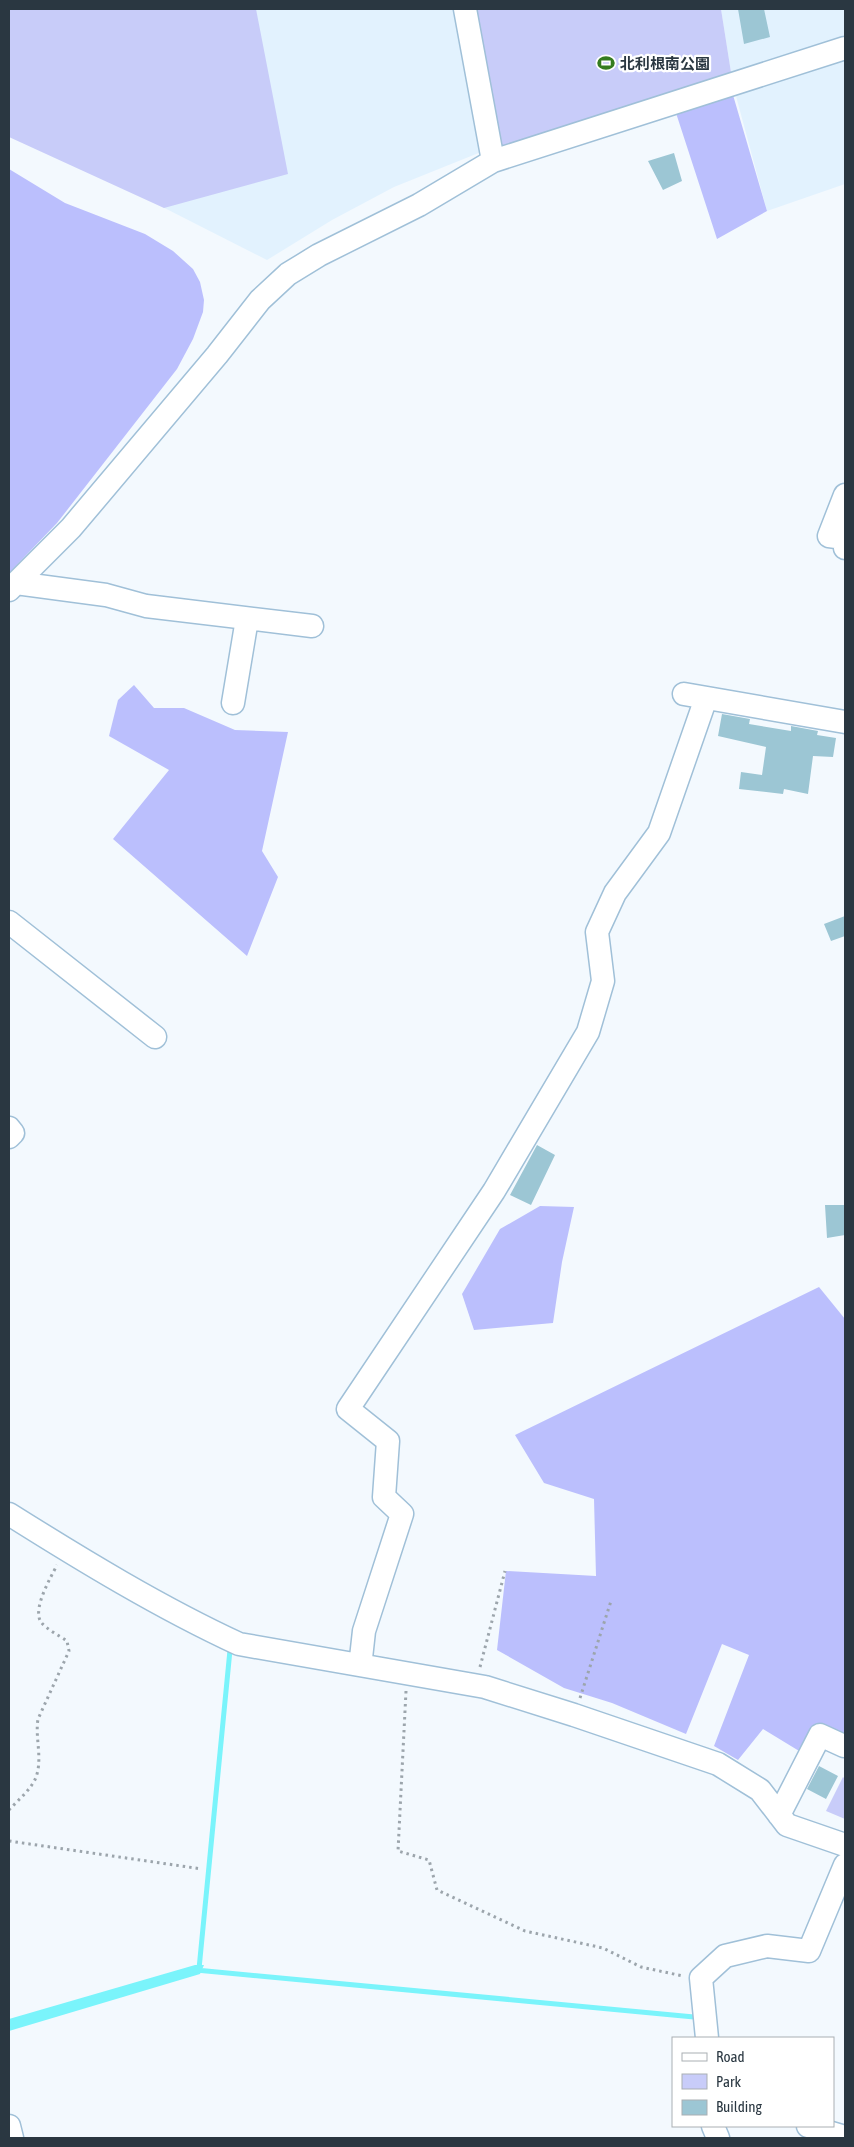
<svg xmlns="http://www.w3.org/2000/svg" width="854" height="2147" font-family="'Asap Condensed','Noto Sans JP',sans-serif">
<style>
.built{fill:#e2f2fe}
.green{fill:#c8ccf9}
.forest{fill:#bbbffd}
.water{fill:#7af4fb}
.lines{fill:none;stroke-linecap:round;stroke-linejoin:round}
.stream{stroke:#7af4fb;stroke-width:5}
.building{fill:#9cc6d4}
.minor-casing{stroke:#a0c0d8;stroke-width:25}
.path{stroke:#9ca5ac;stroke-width:3;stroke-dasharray:2.5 4;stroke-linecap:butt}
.minor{stroke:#fff;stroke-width:22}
.labels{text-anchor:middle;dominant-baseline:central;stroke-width:4.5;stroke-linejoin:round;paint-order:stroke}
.poi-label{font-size:15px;font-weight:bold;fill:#2a3741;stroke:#fff;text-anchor:start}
</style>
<rect width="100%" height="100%" fill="#f3f9fe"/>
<path class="built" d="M 9,9 L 465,9 L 491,148 L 394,187 L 332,220 L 267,260 L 9,129 Z
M 721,9 L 845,9 L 845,184 L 767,211 L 733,85 Z"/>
<path class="green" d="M 9,9 L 256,9 L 288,174 L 164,208 L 9,137 Z
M 465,9 L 721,9 L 733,85 L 493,161 Z
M 843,1777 L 845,1779 L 845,1819 L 826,1811 Z"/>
<path class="forest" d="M 733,95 L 767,211 L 717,239 L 676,113 Z
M 9,169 L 65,203 L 145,234 L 173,251 L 193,269 L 200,282 L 204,300 L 203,312 L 193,339 L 177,369 L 57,523 L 9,573 Z
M 134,685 L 154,708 L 184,708 L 235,730 L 288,732 L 262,851 L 278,877 L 247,956 L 113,839 L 169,770 L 109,736 L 118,700 Z
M 540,1206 L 574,1207 L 562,1262 L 553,1323 L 474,1330 L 462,1294 L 500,1229 Z
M 819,1287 L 845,1319 L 845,1742 L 820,1735 L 809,1757 L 763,1729 L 738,1760 L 714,1746 L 749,1655 L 722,1644 L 686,1734 L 612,1703 L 564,1688 L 497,1650 L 506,1571 L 596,1576 L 594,1499 L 544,1483 L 515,1435 Z"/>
<path class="water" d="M 195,1965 L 204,1965 L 200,1974 L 9,2031 L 9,2019 Z"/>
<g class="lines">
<path class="stream" d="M 199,1969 L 230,1650
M 196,1970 L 694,2017"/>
</g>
<path class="building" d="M 738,9 L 764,9 L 770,37 L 744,44 Z
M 674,153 L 682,181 L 663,190 L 648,161 Z
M 722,714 L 750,719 L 749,724 L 791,731 L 791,726 L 818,731 L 817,735 L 836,738 L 833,757 L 813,756 L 808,794 L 784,789 L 783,794 L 739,789 L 741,772 L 762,775 L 766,747 L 718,736 Z
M 845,916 L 845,936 L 831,941 L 824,924 Z
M 537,1145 L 555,1155 L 531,1205 L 510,1195 Z
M 825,1205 L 845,1205 L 845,1235 L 827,1238 Z
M 819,1766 L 838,1776 L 826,1799 L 807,1789 Z"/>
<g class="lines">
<g class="minor-casing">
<path id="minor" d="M 465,9 L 493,161
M 845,495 L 829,536 L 844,538 L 845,548
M 16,583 L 106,595 L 146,606 L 312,626
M 9,590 L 71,528 L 217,355 L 260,300 L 288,274 L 319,255 L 419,205 L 493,161 L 845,48
M 684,694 L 845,722
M 233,703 L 247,619
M 9,922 L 155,1037
M 9,1128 L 13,1133 L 9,1137
M 9,1514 C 82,1560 161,1608 239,1644 L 485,1687 L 574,1715 L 718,1764 L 760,1790 L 787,1825 L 845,1845
M 358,1664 L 361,1658 L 364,1631 L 402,1514 L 384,1497 L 388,1441 L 348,1409 L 494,1191 L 588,1032 L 603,981 L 597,932 L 615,893 L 659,833 L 706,698
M 779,1815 L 820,1735 L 844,1746
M 707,2038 L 701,1978 L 725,1956 L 767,1946 L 809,1951 L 845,1865
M 9,2126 L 12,2138
M 713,2126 L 718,2138
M 808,2126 L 845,2137"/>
</g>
<path class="path" d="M 480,1667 L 505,1571
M 406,1691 L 398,1851 L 429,1860 L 437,1890 L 525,1931 L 603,1948 L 641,1967 L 683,1976
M 580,1698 L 611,1601
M 9,1810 C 18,1800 34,1787 37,1774 C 42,1756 35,1737 38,1719 L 69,1651 L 67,1641 C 60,1636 46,1629 41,1622 C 32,1609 51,1577 57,1565
M 9,1841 L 202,1869"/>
<use href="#minor" class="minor"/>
</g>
<defs>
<g id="stadium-bare" transform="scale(1.35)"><path d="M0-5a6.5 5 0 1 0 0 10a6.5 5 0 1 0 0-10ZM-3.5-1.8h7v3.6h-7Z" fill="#357c20" stroke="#fff" stroke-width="2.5" paint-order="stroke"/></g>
</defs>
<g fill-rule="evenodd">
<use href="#stadium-bare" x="606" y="63"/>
</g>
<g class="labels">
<g class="poi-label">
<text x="620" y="63">北利根南公園</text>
</g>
</g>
<rect width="854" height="2147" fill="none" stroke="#2a3741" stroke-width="20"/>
<rect x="672" y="2037" width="162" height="90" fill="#ffffff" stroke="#aaafb3"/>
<rect x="682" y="2053" width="25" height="8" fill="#ffffff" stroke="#aaafb3"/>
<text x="716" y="2062" font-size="15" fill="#2a3741">Road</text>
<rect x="682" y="2074" width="25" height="15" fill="#c8ccf9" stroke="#aaafb3"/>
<text x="716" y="2087" font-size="15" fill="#2a3741">Park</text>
<rect x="682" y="2100" width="25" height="15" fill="#9cc6d4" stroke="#aaafb3"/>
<text x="716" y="2112" font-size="15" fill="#2a3741">Building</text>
</svg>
